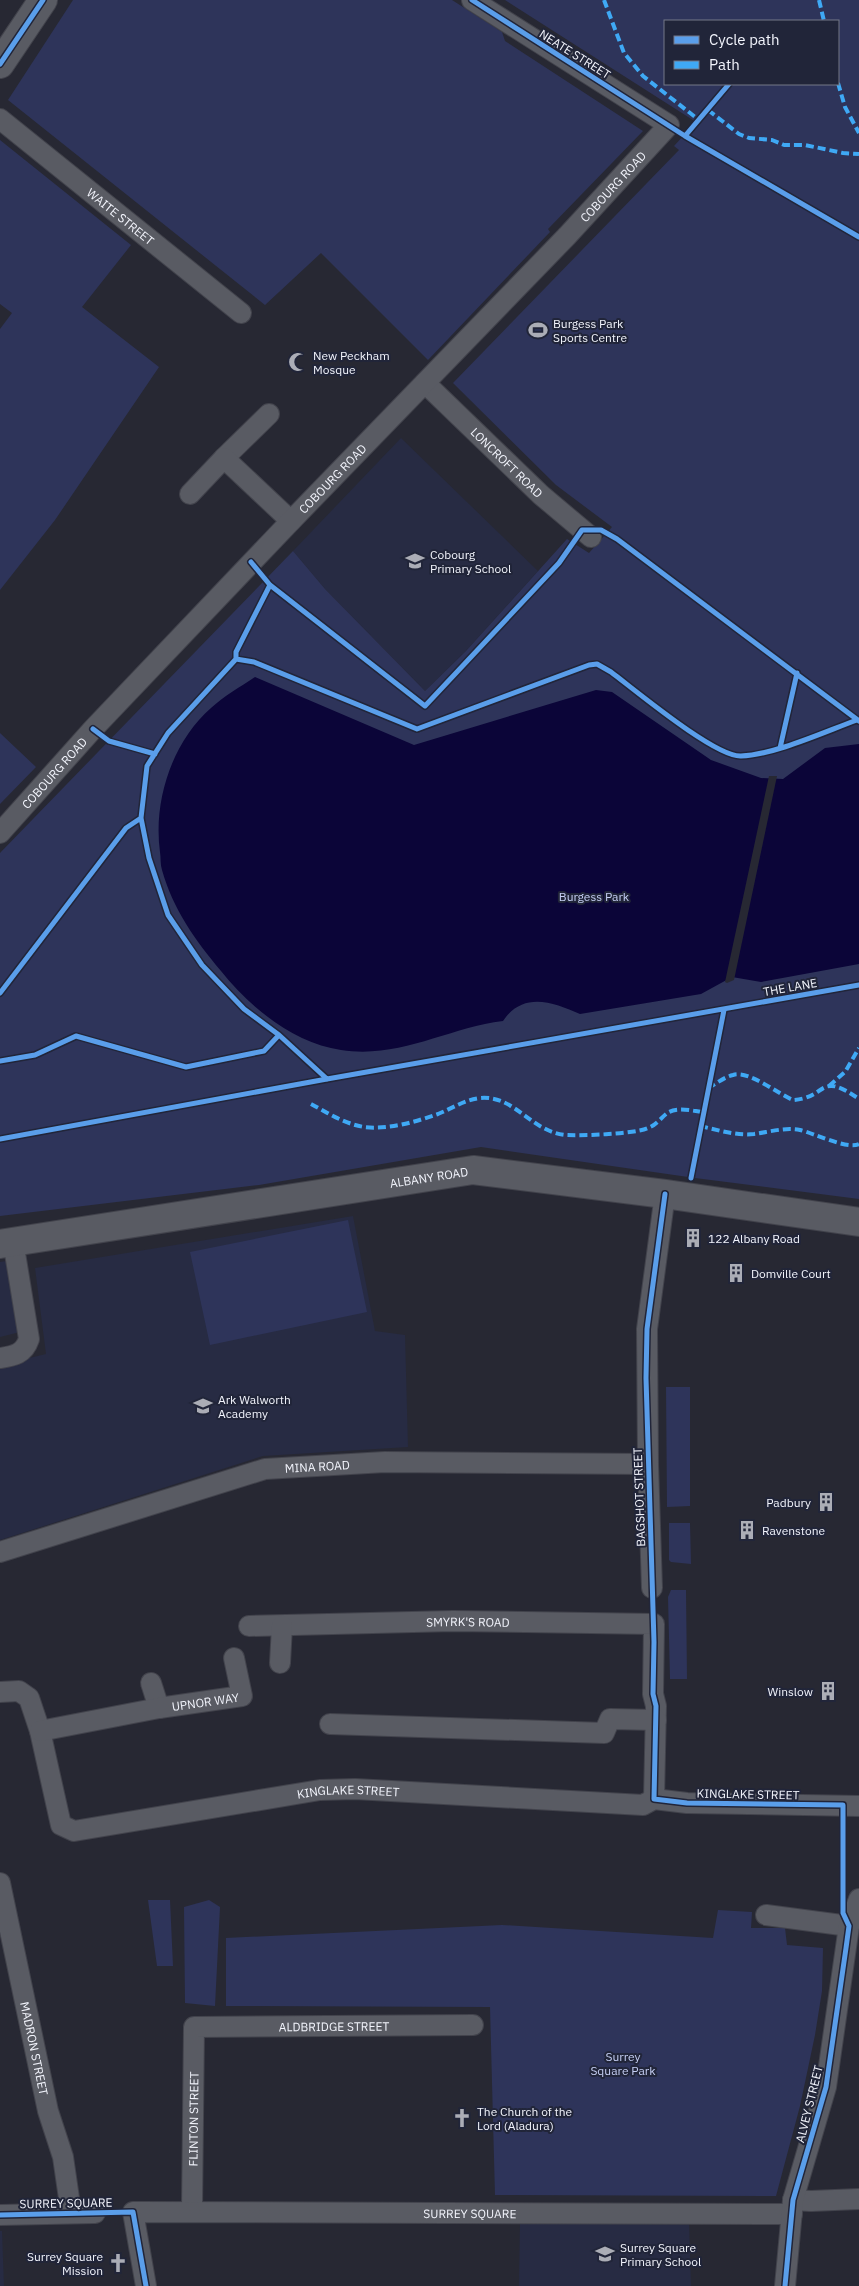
<svg xmlns="http://www.w3.org/2000/svg" width="859" height="2286" font-family="'IBM Plex Sans',sans-serif">
<style>
.built{fill:#272b43}
.green{fill:#2e345a;fill-rule:evenodd}
.water{fill:#0b0538}
.pier{fill:#272833}
.lines{fill:none;stroke-linecap:round;stroke-linejoin:round}
.street-casing{stroke:#42434c;stroke-width:22}
.secondary-casing{stroke:#42434c;stroke-width:30}
.street{stroke:#595b63;stroke-width:20}
.secondary{stroke:#595b63;stroke-width:28}
.quiet{stroke:#3fa9f5;stroke-width:4;stroke-dasharray:8 4;stroke-linecap:butt}
.cycleway-casing{stroke:#212539;stroke-width:8}
.cycleway{stroke:#5a9eea;stroke-width:5}
.labels{text-anchor:middle;dominant-baseline:central;stroke-width:4;stroke-linejoin:round;paint-order:stroke}
.street-label{font-size:12px;fill:#f2f4fc;stroke:#212539}
.poi-label{font-size:12px;fill:#f2f4fc;stroke:#212539;text-anchor:start}
.park-label{font-size:12px;fill:#c5cef3;stroke:#212539}
</style>
<rect width="100%" height="100%" fill="#272833"/>
<path class="built" d="M 401,438 L 538,571 L 466,651 L 425,691 L 325,589 L 293,551 Z
M 353,1216 L 375,1331 L 405,1335 L 408,1447 L 263,1456 L 0,1540 L 0,1365 L 46,1354 L 35,1268 Z
M 13,1260 L 24,1331 L 0,1337 L 0,1262 Z
M 520,2221 L 689,2222 L 691,2286 L 519,2286 Z
M 0,2231 L 2,2231 L 4,2286 L 0,2286 Z"/>
<path class="green" d="M 73,0 L 452,0 L 502,32 L 505,41 L 643,131 L 548,229 L 550,232 L 428,360 L 321,253 L 265,305 L 8,100 Z
M 505,0 L 859,0 L 859,1199 L 695,1178 L 481,1147 L 259,1185 L 0,1216 L 0,853 L 293,551 L 325,589 L 425,691 L 466,651 L 567,539 L 589,553 L 612,527 L 556,485 L 453,383 L 679,150 L 674,146 L 696,122 ZM 665,21 L 838,21 L 838,84 L 665,84 Z
M 0,140 L 131,245 L 82,307 L 159,367 L 55,520 L 0,590 L 0,329 L 12,313 L 0,304 Z
M 0,733 L 36,767 L 0,804 Z
M 348,1220 L 367,1312 L 210,1345 L 190,1252 Z
M 666,1387 L 690,1387 L 690,1506 L 667,1507 Z
M 669,1523 L 690,1523 L 691,1564 L 671,1562 L 669,1560 Z
M 671,1590 L 686,1590 L 687,1679 L 670,1679 L 668,1597 Z
M 148,1900 L 170,1900 L 173,1966 L 157,1966 Z
M 209,1900 L 220,1907 L 215,2006 L 185,2003 L 184,1907 Z
M 718,1910 L 752,1912 L 751,1928 L 785,1928 L 787,1945 L 823,1948 L 822,1991 L 815,2035 L 800,2106 L 776,2196 L 495,2195 L 490,2007 L 226,2006 L 226,1938 L 502,1925 L 713,1938 Z"/>
<path class="water" d="M 255,677 L 414,745 L 596,690 L 612,692 L 711,760 L 761,778 L 783,779 L 825,748 L 859,744 L 859,964 L 761,982 L 732,977 L 701,994 L 580,1014 C 553,1002 523,991 503,1021 C 447,1028 400,1059 341,1050 C 293,1043 250,1007 221,971 C 195,940 173,909 162,870 C 160,864 161,858 160,852 C 153,801 172,742 211,708 C 224,696 240,687 255,677 Z"/>
<path class="pier" d="M 769,776 L 777,776 L 734,980 L 727,983 L 725,982 Z"/>
<g class="lines">
<g class="street-casing">
<g id="street">
<path id="s1" d="M 0,119 L 241,313"/>
<path id="s2" d="M 425,383 L 541,495 L 591,537"/>
<path d="M 224,458 L 269,414"/>
<path d="M 190,494 L 224,458 L 291,521"/>
<path id="s3" d="M 0,833 L 93,729 L 291,521 L 567,236 L 669,125 L 472,0"/>
<path d="M 0,1358 C 14,1356 24,1354 29,1339 L 13,1241"/>
<path id="s4" d="M 0,1552 L 265,1469 L 385,1462 L 648,1464"/>
<path d="M 652,1588 L 648,1464 L 647,1329 L 665,1194"/>
<path id="s5" d="M 249,1626 L 453,1621 L 654,1624 L 653,1694 L 656,1706 L 654,1799"/>
<path d="M 280,1663 L 282,1626"/>
<path d="M 151,1683 L 159,1708"/>
<path id="s6" d="M 0,1692 L 19,1691 L 29,1698 L 40,1731 L 61,1825 L 74,1831 L 320,1790 L 355,1789 L 643,1805 L 654,1799 L 687,1803 L 859,1806"/>
<path d="M 330,1724 L 604,1733 L 610,1719 L 656,1720"/>
<path id="s7" d="M 40,1731 L 159,1708 L 242,1696 L 234,1658"/>
<path id="s8" d="M 0,1883 L 48,2111 L 63,2157 L 71,2212"/>
<path d="M 766,1915 L 849,1926"/>
<path d="M 793,2200 L 811,2201 L 859,2199"/>
<path id="s9" d="M 192,2211 L 194,2027 L 473,2025"/>
<path d="M 0,2215 L 95,2213"/>
<path id="s10" d="M 146,2286 L 133,2212 L 792,2214"/>
<path d="M 785,2286 L 793,2200 L 826,2087 L 849,1926 L 859,1899"/>
</g>
</g>
<g class="secondary-casing">
<g id="secondary">
<path d="M 0,64 L 43,0"/>
<path id="s11" d="M 0,1244 L 473,1170 L 665,1194 L 859,1222"/>
</g>
</g>
<use href="#street" class="street"/>
<use href="#secondary" class="secondary"/>
<path class="quiet" d="M 604,0 L 624,53 L 643,76 L 699,120
M 819,0 L 824,21
M 838,83 L 845,107 L 859,133
M 708,110 L 739,134 L 749,138 L 772,140 L 784,145 L 805,145 L 843,153 L 859,154
M 829,1086 L 845,1072 L 859,1048
M 708,1088 C 716,1084 724,1077 733,1075 C 749,1070 778,1094 793,1100 C 828,1098 818,1070 859,1099
M 311,1104 C 328,1113 345,1124 364,1127 C 388,1130 415,1122 438,1114 C 453,1108 464,1100 480,1098 C 515,1095 530,1131 565,1135 C 581,1136 635,1134 648,1128 C 657,1125 662,1116 669,1112 C 679,1107 693,1111 703,1112
M 700,1126 C 718,1130 736,1136 754,1134 C 769,1132 785,1127 800,1130 C 813,1133 848,1150 859,1144"/>
<g class="cycleway-casing">
<path id="cycleway" d="M 472,0 L 685,136 L 729,84
M 0,64 L 43,0
M 685,136 L 859,237
M 251,562 L 270,585 L 425,706 L 559,563 L 582,530 L 601,530 L 617,539 L 859,721
M 270,585 L 236,652 L 236,659 L 168,733 L 147,766 L 141,818 L 149,858 L 168,915 L 202,965 L 244,1009 L 279,1035
M 236,659 L 254,662 L 417,729 L 589,665 L 597,664 L 611,672 C 635,690 715,757 741,756 C 774,755 824,732 857,720
M 93,729 L 109,741 L 155,754
M 780,748 L 797,673
M 0,993 L 126,828 L 141,818
M 0,1061 L 35,1055 L 76,1036 L 186,1067 L 264,1051 L 279,1035 L 327,1079
M 0,1139 L 327,1079 L 859,985
M 691,1178 L 724,1010
M 665,1194 L 647,1329 L 646,1378 L 654,1642 L 653,1694 L 656,1706 L 654,1799 L 687,1803 L 843,1805 L 843,1913 L 849,1926 L 846,1948 L 826,2087 L 793,2200 L 785,2286
M 0,2215 L 133,2212 L 146,2286"/>
</g>
<use href="#cycleway" class="cycleway"/>
</g>
<defs>
<g id="stadium-bare" transform="scale(1.5)"><path d="M0-5a6.5 5 0 1 0 0 10a6.5 5 0 1 0 0-10ZM-3.5-1.8h7v3.6h-7Z" fill="#abadb6" stroke="#212539" stroke-width="2.5" paint-order="stroke"/></g>
<g id="mosque-bare" transform="scale(1.5)"><path d="M3.5-4.9A6 6 0 1 0 3.5 4.9A5 5 0 1 1 3.5-4.9Z" fill="#abadb6" stroke="#212539" stroke-width="2.5" paint-order="stroke"/></g>
<g id="school-bare" transform="scale(1.5)"><path d="M0-5L7-2L0 1L-7-2ZM-4 1L0 2.5L4 1V4Q0 6-4 4Z" fill="#abadb6" stroke="#212539" stroke-width="2.5" paint-order="stroke"/></g>
<g id="building-bare" transform="scale(1.5)"><path d="M-4-6H4V6H1V3H-1V6H-4ZM-2.5-4.3h1.7v1.8h-1.7ZM.8-4.3h1.7v1.8H.8ZM-2.5-1h1.7V.8h-1.7ZM.8-1h1.7V.8H.8Z" fill="#abadb6" stroke="#212539" stroke-width="2.5" paint-order="stroke"/></g>
<g id="church-bare" transform="scale(1.5)"><path d="M-1.2-6h2.4v3.5h3.3v2.4h-3.3V6h-2.4V-.1h-3.3v-2.4h3.3Z" fill="#abadb6" stroke="#212539" stroke-width="2.5" paint-order="stroke"/></g>
</defs>
<g fill-rule="evenodd">
<use href="#stadium-bare" x="538" y="330"/>
<use href="#mosque-bare" x="298" y="362"/>
<use href="#school-bare" x="415" y="561"/>
<use href="#building-bare" x="693" y="1238"/>
<use href="#building-bare" x="736" y="1273"/>
<use href="#school-bare" x="203" y="1406"/>
<use href="#building-bare" x="826" y="1502"/>
<use href="#building-bare" x="747" y="1530"/>
<use href="#building-bare" x="828" y="1691"/>
<use href="#church-bare" x="462" y="2118"/>
<use href="#school-bare" x="605" y="2254"/>
<use href="#church-bare" x="118" y="2263"/>
</g>
<g class="labels">
<g class="street-label">
<text transform="translate(575 54) rotate(32)">NEATE STREET</text>
<text stroke="none"><textPath href="#s3" startOffset="891">COBOURG ROAD</textPath></text>
<text stroke="none"><textPath href="#s1" startOffset="155">WAITE STREET</textPath></text>
<text stroke="none"><textPath href="#s2" startOffset="114">LONCROFT ROAD</textPath></text>
<text stroke="none"><textPath href="#s3" startOffset="486">COBOURG ROAD</textPath></text>
<text stroke="none"><textPath href="#s3" startOffset="81">COBOURG ROAD</textPath></text>
<text transform="translate(790 987) rotate(-10)">THE LANE</text>
<text stroke="none"><textPath href="#s11" startOffset="434">ALBANY ROAD</textPath></text>
<text stroke="none"><textPath href="#s4" startOffset="330">MINA ROAD</textPath></text>
<text transform="translate(639 1497) rotate(-92)">BAGSHOT STREET</text>
<text stroke="none"><textPath href="#s5" startOffset="219">SMYRK'S ROAD</textPath></text>
<text stroke="none"><textPath href="#s7" startOffset="168">UPNOR WAY</textPath></text>
<text stroke="none"><textPath href="#s6" startOffset="454">KINGLAKE STREET</textPath></text>
<text transform="translate(748 1794) rotate(1)">KINGLAKE STREET</text>
<text stroke="none"><textPath href="#s9" startOffset="324">ALDBRIDGE STREET</textPath></text>
<text stroke="none"><textPath href="#s8" startOffset="169">MADRON STREET</textPath></text>
<text transform="translate(809 2104) rotate(-76)">ALVEY STREET</text>
<text stroke="none"><textPath href="#s9" startOffset="92">FLINTON STREET</textPath></text>
<text transform="translate(66 2203) rotate(-1)">SURREY SQUARE</text>
<text stroke="none"><textPath href="#s10" startOffset="412">SURREY SQUARE</textPath></text>
</g>
<g class="poi-label">
<text x="553" y="323">Burgess Park<tspan x="553" dy="14">Sports Centre</tspan></text>
<text x="313" y="355">New Peckham<tspan x="313" dy="14">Mosque</tspan></text>
<text x="430" y="554">Cobourg<tspan x="430" dy="14">Primary School</tspan></text>
<text x="708" y="1238">122 Albany Road</text>
<text x="751" y="1273">Domville Court</text>
<text x="218" y="1399">Ark Walworth<tspan x="218" dy="14">Academy</tspan></text>
<text x="811" y="1502" text-anchor="end">Padbury</text>
<text x="762" y="1530">Ravenstone</text>
<text x="813" y="1691" text-anchor="end">Winslow</text>
<text x="477" y="2111">The Church of the<tspan x="477" dy="14">Lord (Aladura)</tspan></text>
<text x="620" y="2247">Surrey Square<tspan x="620" dy="14">Primary School</tspan></text>
<text x="103" y="2256" text-anchor="end">Surrey Square<tspan x="103" dy="14">Mission</tspan></text>
</g>
<g class="park-label">
<text x="594" y="896">Burgess Park</text>
<text x="623" y="2056">Surrey<tspan x="623" dy="14">Square Park</tspan></text>
</g>
</g>
<rect x="664" y="20" width="175" height="65" fill="#212539" stroke="#757887"/>
<rect x="674" y="36" width="25" height="8" fill="#5a9eea" stroke="#757887"/>
<text x="709" y="45" font-size="15" fill="#f2f4fc">Cycle path</text>
<rect x="674" y="61" width="25" height="8" fill="#3fa9f5" stroke="#757887"/>
<text x="709" y="70" font-size="15" fill="#f2f4fc">Path</text>
</svg>
